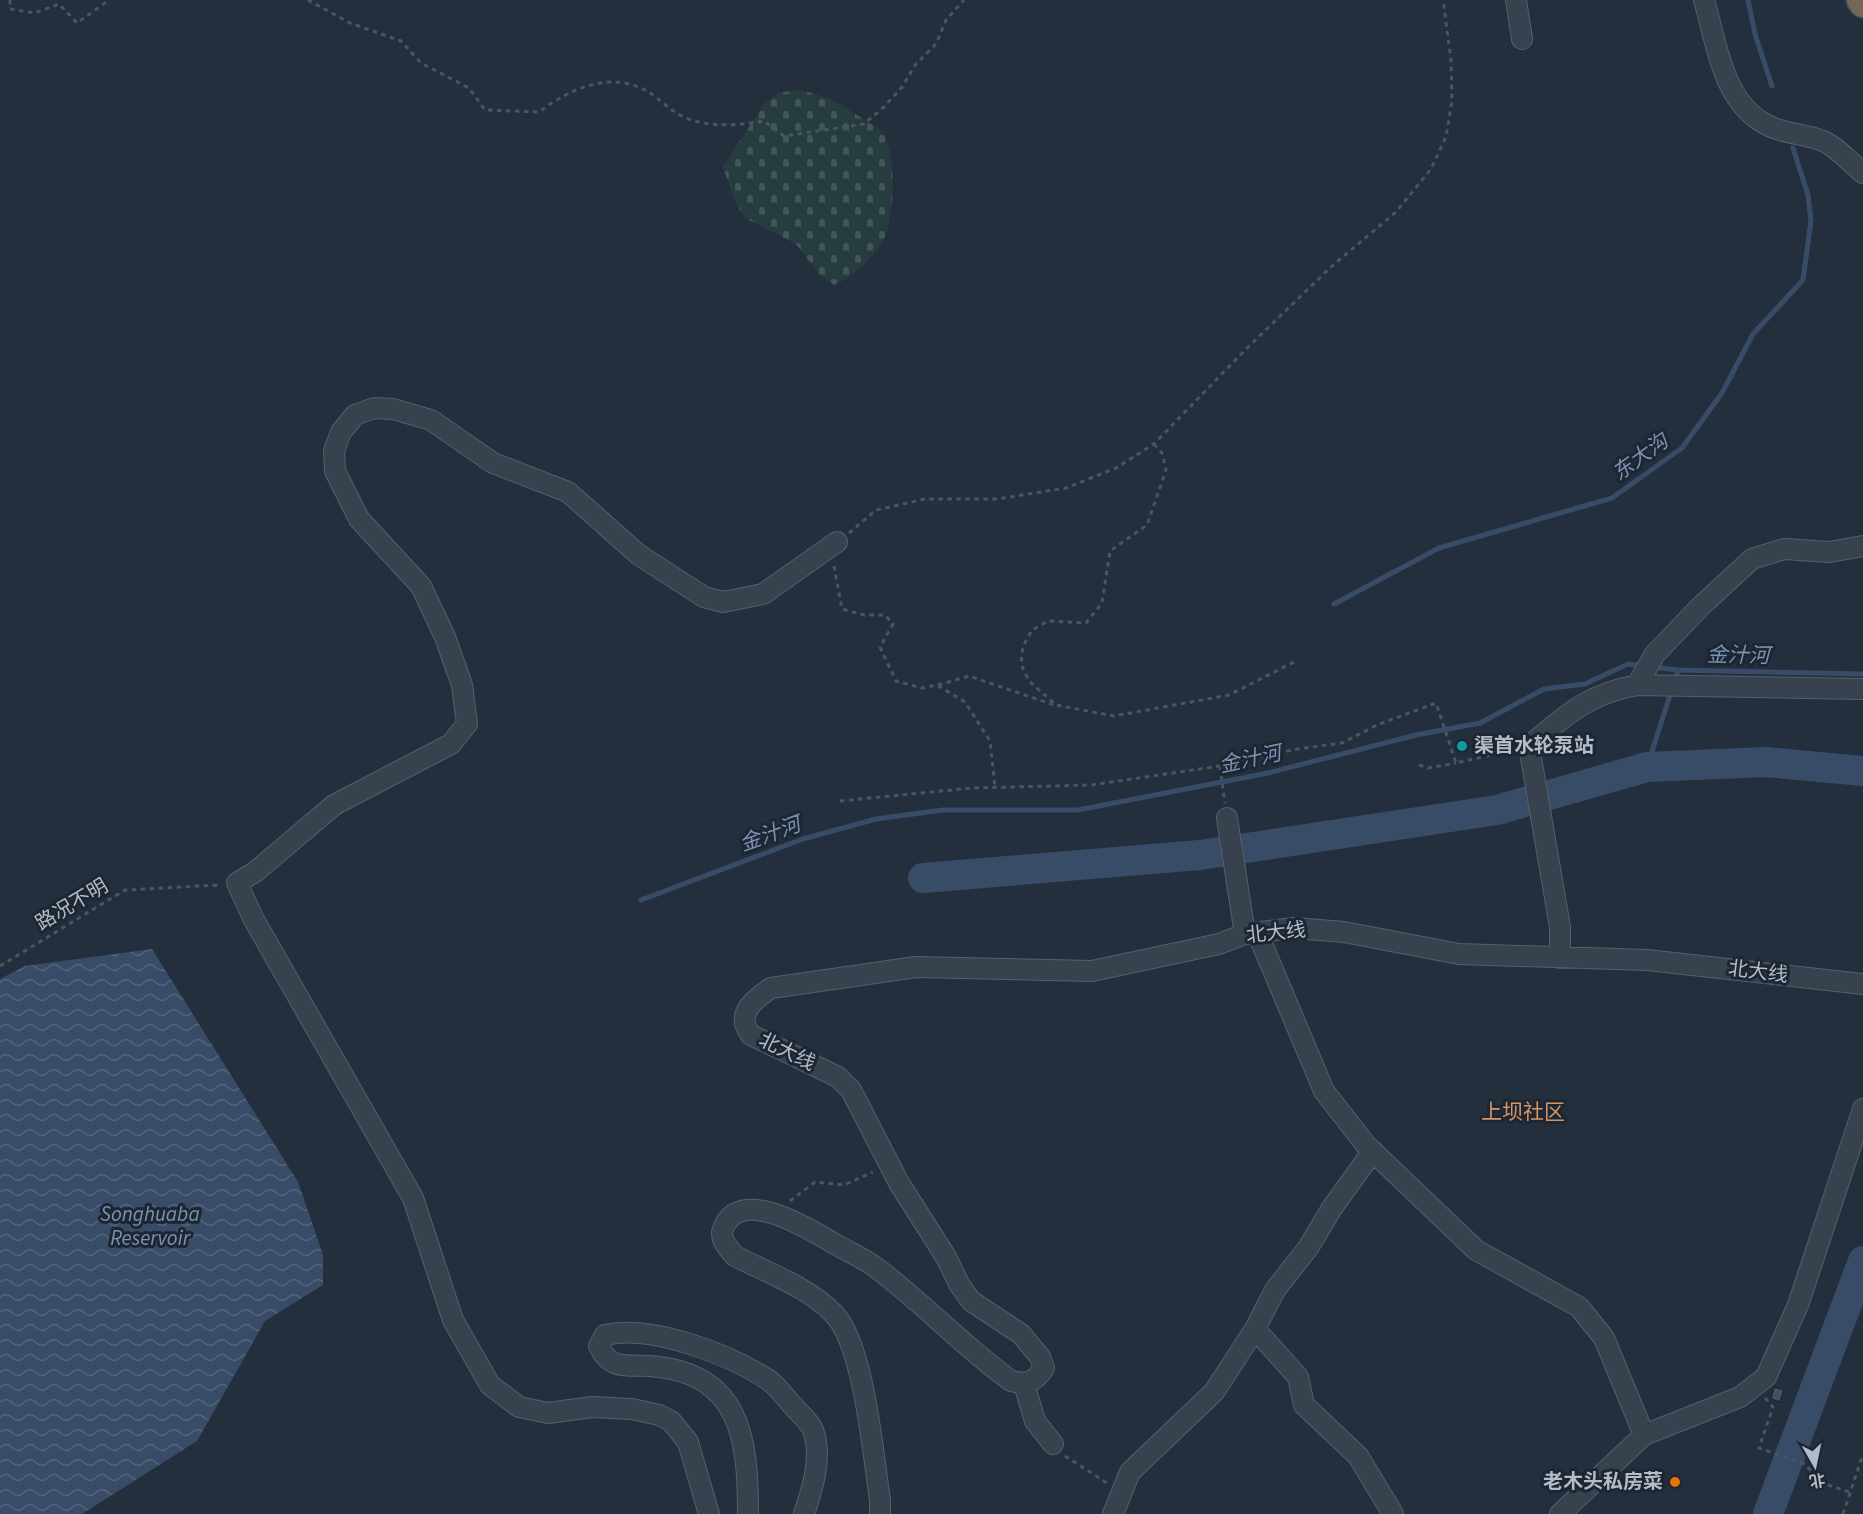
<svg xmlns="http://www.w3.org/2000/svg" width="1863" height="1514" font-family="'Source Sans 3','Noto Sans SC',sans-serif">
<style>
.cemetery{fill:url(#cemetery-stones)}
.water{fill:url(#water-waves)}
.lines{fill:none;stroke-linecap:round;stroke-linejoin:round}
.stream{stroke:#394c67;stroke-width:5}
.river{stroke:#394c67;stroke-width:30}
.building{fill:#455162;stroke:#1f2835;stroke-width:1.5}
.minor-casing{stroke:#565f6c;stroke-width:22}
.highway-casing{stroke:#434c59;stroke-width:31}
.path{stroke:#44595c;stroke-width:3;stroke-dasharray:4.5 4.5;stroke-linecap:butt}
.minor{stroke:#38414e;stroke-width:20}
.highway{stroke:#746855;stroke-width:28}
.culture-dot{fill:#0f9aa8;stroke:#1d2633;stroke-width:2}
.food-dot{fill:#e8710a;stroke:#1d2633;stroke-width:2}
.labels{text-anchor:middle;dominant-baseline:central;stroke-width:6;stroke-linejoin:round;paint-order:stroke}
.poi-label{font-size:20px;font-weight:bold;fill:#b4bcc9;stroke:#1d2633;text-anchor:start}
.street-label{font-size:20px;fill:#b4bcc9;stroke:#1d2633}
.water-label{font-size:21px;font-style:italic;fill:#7c92b1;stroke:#1d2633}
.neighbourhood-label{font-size:21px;fill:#d59563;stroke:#1d2633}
</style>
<defs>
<pattern id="cemetery-stones" width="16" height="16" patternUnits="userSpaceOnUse" patternTransform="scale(1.5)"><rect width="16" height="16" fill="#263c3f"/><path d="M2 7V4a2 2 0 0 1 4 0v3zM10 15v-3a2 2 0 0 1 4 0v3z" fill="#435659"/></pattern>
<pattern id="water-waves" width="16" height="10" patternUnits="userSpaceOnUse" patternTransform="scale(1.5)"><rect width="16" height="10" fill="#394c67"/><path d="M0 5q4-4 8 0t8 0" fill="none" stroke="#53647b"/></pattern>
</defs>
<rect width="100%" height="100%" fill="#242f3e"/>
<path class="cemetery" d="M 797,90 C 823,93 841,104 863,119 C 869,123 877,126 882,132 C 897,150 894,213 886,234 C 877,256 855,276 834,285 L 819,274 L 796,244 L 745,218 L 735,202 L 723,167 L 764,104 L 778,93 Z"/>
<path class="water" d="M 152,949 L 298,1182 L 323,1255 L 323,1285 L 265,1321 L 197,1441 L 82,1514 L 0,1514 L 0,979 L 25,966 Z"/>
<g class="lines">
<path class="stream" d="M 1748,0 L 1755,34 L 1772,86
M 1334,604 L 1439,548 L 1612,498 L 1682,448 L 1722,393 L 1753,334 L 1803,280 L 1811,221 L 1808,195 L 1793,148
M 1652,667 L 1678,670 L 1863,674
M 1647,767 L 1678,670
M 641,900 L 803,839 L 876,819 L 943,810 L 1078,810 L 1268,773 L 1416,735 L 1480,723 L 1544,689 L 1585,684 L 1628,664 L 1643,666"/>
<path class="river" d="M 923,878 L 1200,855 L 1497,810 L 1647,767 L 1766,762 L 1863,771
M 1768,1514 L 1863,1261"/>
</g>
<path class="building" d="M 1774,1387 L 1784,1390 L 1780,1402 L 1771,1399 Z"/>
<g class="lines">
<g class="minor-casing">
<path id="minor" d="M 1516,0 L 1522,39
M 1704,0 C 1716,41 1722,98 1762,122 C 1780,134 1804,133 1823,141 C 1837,147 1851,163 1863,173
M 1637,685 L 1655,654 L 1700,607 L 1752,559 L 1784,549 L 1829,552 L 1863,546
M 1227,818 L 1245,934
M 1257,932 L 1324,1091 L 1366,1145 L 1476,1250 L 1579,1307 L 1604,1338 L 1644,1435
M 1560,958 L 1560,927 L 1529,746 C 1566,715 1588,694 1637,685 L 1863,689
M 1255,1329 L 1298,1377 L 1304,1405 L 1358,1456 L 1393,1514
M 1024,1384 L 1035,1421 L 1053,1444
M 709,1514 L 688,1442 L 671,1421 L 659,1415 L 632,1409 L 592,1407 L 548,1413 L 519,1407 L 490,1385 L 453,1320 L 413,1198 L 253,918 L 237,883 L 255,872 L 334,805 L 451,744 L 467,724 L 462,685 L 445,637 L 421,586 L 359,519 L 335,471 L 334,451 L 341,432 L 355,415 L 374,408 L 393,409 L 431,420 L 493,463 L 568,492 L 639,555 L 704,597 L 723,602 L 763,594 L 837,542
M 748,1514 C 748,1438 741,1373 650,1366 C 626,1365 610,1370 599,1346 L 605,1335 C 652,1324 731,1355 770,1381 C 779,1388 787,1400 795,1408 C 801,1415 812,1424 814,1433 C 822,1459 812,1490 804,1514
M 880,1514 L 880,1500 C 873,1454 864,1345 834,1314 C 808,1287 768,1273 735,1256 C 728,1248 719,1239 723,1229 C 739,1184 811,1230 835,1244 C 849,1252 865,1259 878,1269 C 924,1304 964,1347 1011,1381 C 1027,1385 1035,1382 1044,1368 L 1040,1357 L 1021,1334 L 971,1301 L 959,1284 L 946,1257 L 899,1183 L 851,1090 L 838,1077 L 751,1035 C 735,1014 753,1000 771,988 L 916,967 L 1092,971 L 1219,944 L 1245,934 L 1294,928 L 1344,932 L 1459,954 L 1647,960 L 1863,984
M 1113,1514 L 1130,1472 L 1214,1392 L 1255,1329 L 1275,1290 L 1308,1248 L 1332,1208 L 1373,1151
M 1560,1514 L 1644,1435 L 1740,1397 L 1766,1377 L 1798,1305 L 1863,1109"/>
</g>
<g class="highway-casing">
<path id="highway" d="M 1861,0 L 1863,3"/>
</g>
<path class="path" d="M 10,0 L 10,9 L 35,13 L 59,4 L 77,23 L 109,0
M 308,0 L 350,23 L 401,41 L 421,63 L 469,88 L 485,110 L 539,112 C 567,91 605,72 641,88 C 657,95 669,111 686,118 C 710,128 739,125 764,121 L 784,136 L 864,124 L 884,107 L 902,87 L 916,64 L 936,44 L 946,20 L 964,0
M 1154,444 L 1162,453 L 1166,470 L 1147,525 L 1110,551 L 1102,603 L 1086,623 L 1048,621 L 1032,630 L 1023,646 L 1021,664 L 1029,681 L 1056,705 L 1114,716 L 1229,695 L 1296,661
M 849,533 L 876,510 L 925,499 L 997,499 L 1066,488 L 1116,468 L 1154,444 L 1246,349 L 1332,266 L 1396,212 L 1431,169 L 1446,137 L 1452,101 L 1451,60 L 1443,0
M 834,566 L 842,609 L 864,615 L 885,615 L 893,624 L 880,647 L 896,681 L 922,688 L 937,685 L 965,702 L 990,741 L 995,787
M 938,685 L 969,676 L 1054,705
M 1419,765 L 1428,768 L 1456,763
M 1220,766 L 1225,803
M 840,801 L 972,788 L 1091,785 L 1220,766 L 1297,749 L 1342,743 L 1377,725 L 1436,703 L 1456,763 L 1513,750
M 0,966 L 125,890 L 220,885
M 790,1201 L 815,1182 L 844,1185 L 873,1172
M 1765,1398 L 1773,1407 L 1759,1448 L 1804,1464 L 1825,1484 L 1849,1492
M 1065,1456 L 1107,1483
M 1843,1514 L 1863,1454"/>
<use href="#minor" class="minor"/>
<use href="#highway" class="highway"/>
</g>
<circle class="culture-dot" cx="1462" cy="746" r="6"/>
<circle class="food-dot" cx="1675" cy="1482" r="6"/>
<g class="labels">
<g class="poi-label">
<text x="1474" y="746">渠首水轮泵站</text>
<text x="1663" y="1482" text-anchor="end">老木头私房菜</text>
</g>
<g class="street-label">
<text transform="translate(72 905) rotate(-31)">路况不明</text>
<text transform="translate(1276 933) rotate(-6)">北大线</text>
<text transform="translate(1758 972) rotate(7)">北大线</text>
<text transform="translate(787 1052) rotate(26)">北大线</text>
</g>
<g class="water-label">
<text transform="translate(1640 457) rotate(-36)">东大沟</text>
<text transform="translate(1738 655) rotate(1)">金汁河</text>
<text transform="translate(1250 759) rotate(-12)">金汁河</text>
<text transform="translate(770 834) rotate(-20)">金汁河</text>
<text x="150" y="1214">Songhuaba<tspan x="150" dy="24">Reservoir</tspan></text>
</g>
<g class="neighbourhood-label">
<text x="1523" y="1112">上坝社区</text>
</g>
</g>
<g transform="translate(1815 1466) rotate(171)" stroke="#1d2633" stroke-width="4.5" paint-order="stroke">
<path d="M0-4.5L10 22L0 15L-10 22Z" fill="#b4bcc9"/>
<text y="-9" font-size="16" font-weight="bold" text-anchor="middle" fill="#b4bcc9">北</text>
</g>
</svg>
